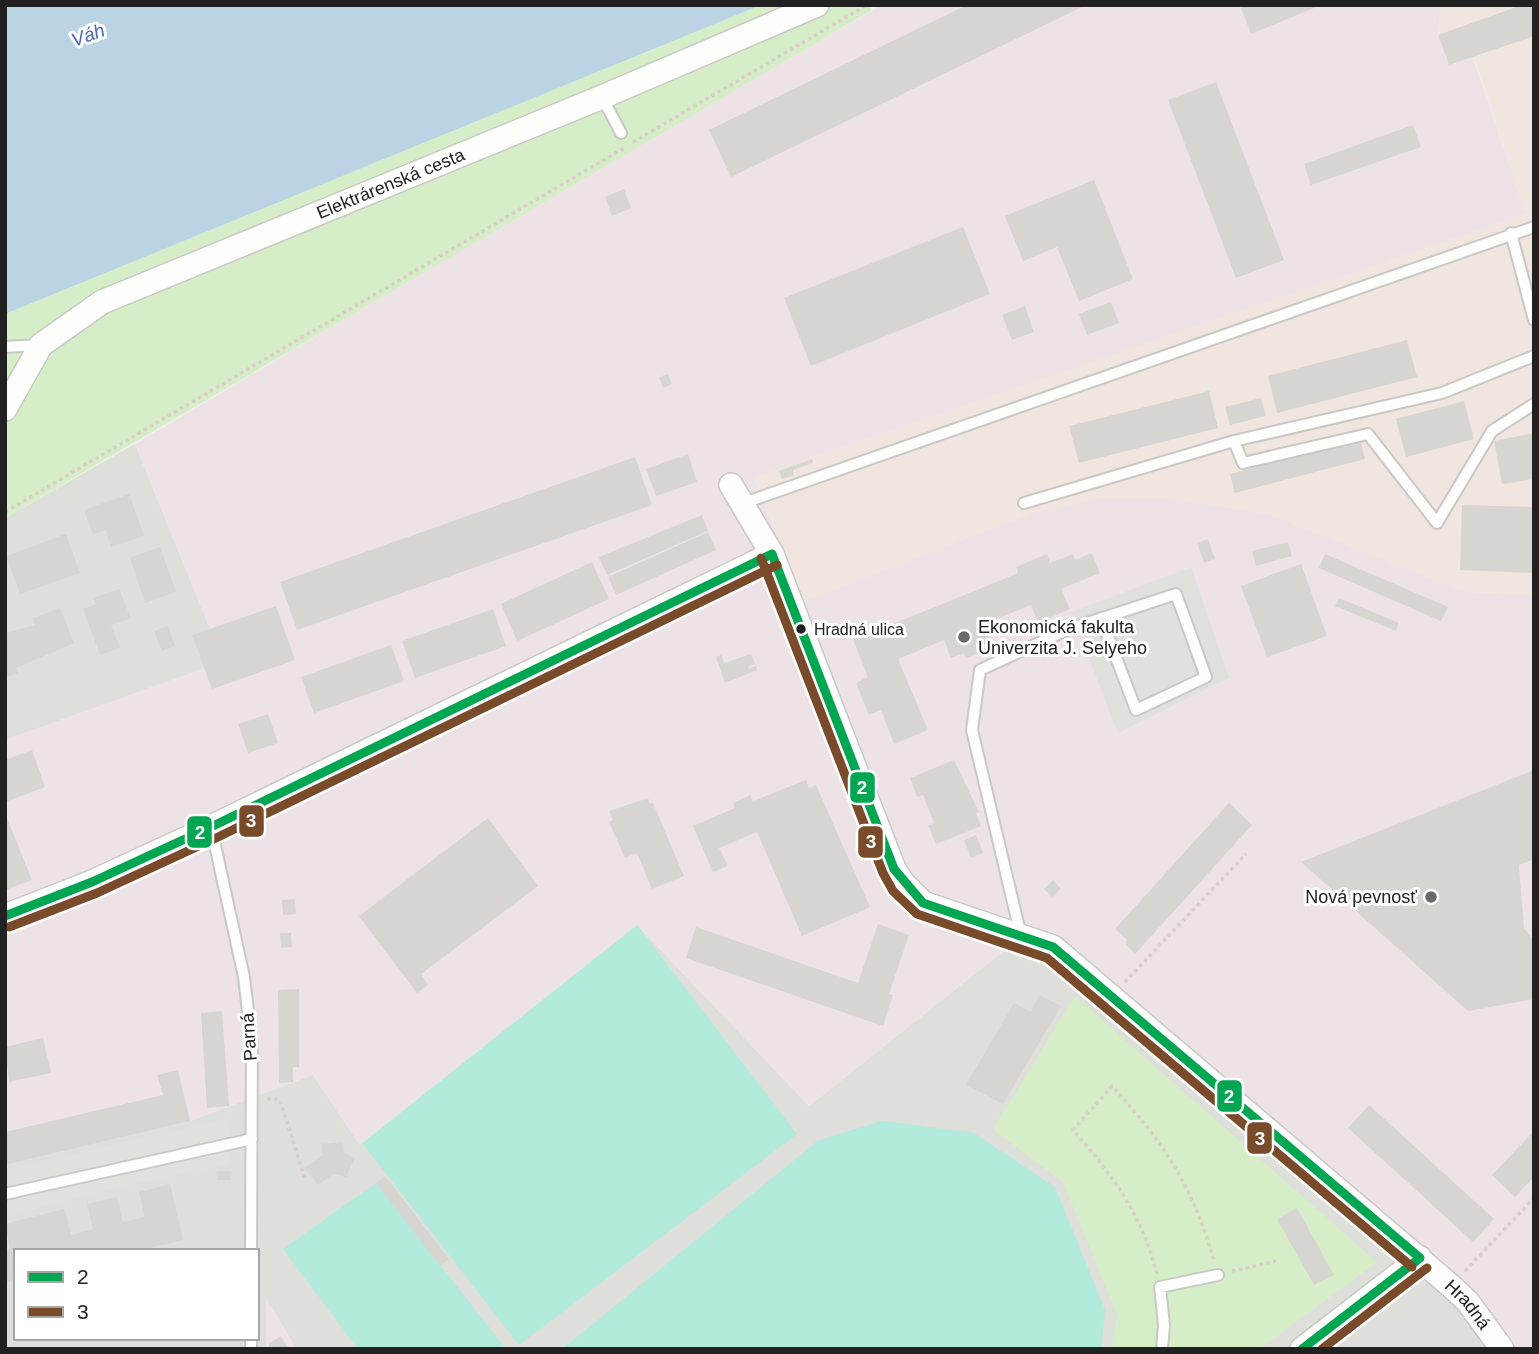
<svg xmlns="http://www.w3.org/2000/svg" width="1539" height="1354" font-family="Arial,sans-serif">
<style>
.residential{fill:#dededb;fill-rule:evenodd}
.commercial{fill:#f1e5df}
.industrial{fill:#ede3e7}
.grass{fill:#d5eec7}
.pitch{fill:#b2eadc}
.parking{fill:#e0e0dd}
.water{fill:#bbd4e4}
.building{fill:#d6d5d1}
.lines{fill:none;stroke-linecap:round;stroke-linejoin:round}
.service-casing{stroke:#c8c8c6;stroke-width:14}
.minor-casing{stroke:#c8c8c6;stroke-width:26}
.path{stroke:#d8cdc8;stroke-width:3.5;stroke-dasharray:3.5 3.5;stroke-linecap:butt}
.service{stroke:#fdfdfc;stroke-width:10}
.minor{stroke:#fdfdfc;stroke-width:23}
.bus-1-casing{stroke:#fff;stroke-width:14}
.bus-2-casing{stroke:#fff;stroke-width:14}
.bus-1{stroke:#00a651;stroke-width:9}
.bus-2{stroke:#7a4b2a;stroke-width:9}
.bus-dot{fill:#212121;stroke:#fff;stroke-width:2.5}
.poi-dot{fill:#696967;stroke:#fff;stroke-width:2.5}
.labels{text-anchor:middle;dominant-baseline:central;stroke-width:6;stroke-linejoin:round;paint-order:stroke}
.bus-label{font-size:16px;fill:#212121;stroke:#fff;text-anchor:start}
.street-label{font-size:18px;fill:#212121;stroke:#fff}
.poi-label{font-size:18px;fill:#212121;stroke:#fff;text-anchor:start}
.water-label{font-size:19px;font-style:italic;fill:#466ab8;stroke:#fff}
.line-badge{stroke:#fff;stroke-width:2.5}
.badge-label{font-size:19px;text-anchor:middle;font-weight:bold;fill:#fff}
</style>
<rect width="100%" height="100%" fill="#efefea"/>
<path class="residential" d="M 135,444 L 210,629 L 204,669 L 5,740 L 5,518 Z
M 637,925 L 809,1106 L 1021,937 L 1053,947 L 1420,1258 L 1502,1349 L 5,1349 L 5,1165 L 190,1121 L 313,1075 L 360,1145 ZM 16,1251 L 257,1251 L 257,1338 L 16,1338 Z"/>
<path class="commercial" d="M 1441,5 L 1534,5 L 1534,594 L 1466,592 L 1269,514 L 1166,498 L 1104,497 L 1034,512 L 804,601 L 754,476 L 1526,214 L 1474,57 L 1449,65 L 1438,35 Z"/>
<path class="industrial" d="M 882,5 L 1441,5 L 1438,35 L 1448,65 L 1473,57 L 1526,214 L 754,477 L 804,601 L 1034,512 L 1104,497 L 1166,498 L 1269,514 L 1466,592 L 1534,594 L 1534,1349 L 1502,1349 L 1468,1302 L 1112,996 L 1021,937 L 809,1106 L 637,925 L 360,1145 L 313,1075 L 190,1121 L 5,1165 L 5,740 L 204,668 L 192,635 L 210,629 L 135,444 L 602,166 Z
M 266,1298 L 297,1349 L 266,1349 Z"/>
<path class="grass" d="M 761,5 L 868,5 L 872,10 L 5,518 L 5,314 Z
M 1075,996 L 1377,1262 L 1260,1349 L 1111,1349 L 1117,1315 L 1063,1182 L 993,1129 Z"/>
<path class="pitch" d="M 637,925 L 797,1134 L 519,1345 L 363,1144 L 360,1145 Z
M 882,1121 L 974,1133 L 1055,1187 L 1105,1310 L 1101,1349 L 562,1349 L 819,1140 Z
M 376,1183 L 506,1349 L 358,1349 L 283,1249 Z"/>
<path class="parking" d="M 1191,567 L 1229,678 L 1118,733 L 1071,612 Z
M 228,1118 L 231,1164 L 116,1188 L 5,1217 L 5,1170 Z"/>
<path class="water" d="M 5,5 L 761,5 L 5,314 Z"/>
<path class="building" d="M 967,5 L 1086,5 L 731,177 L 709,130 Z
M 1240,5 L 1321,5 L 1251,34 Z
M 1522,5 L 1534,5 L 1534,36 L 1449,65 L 1438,35 Z
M 1216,82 L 1284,260 L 1236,278 L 1168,100 Z
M 1413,125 L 1421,147 L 1311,185 L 1304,164 Z
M 1094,180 L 1133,279 L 1079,301 L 1057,247 L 1023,261 L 1005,216 Z
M 624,189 L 631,208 L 612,216 L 605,197 Z
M 963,227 L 990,294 L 811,366 L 784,298 Z
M 1111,302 L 1119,323 L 1087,335 L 1079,314 Z
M 1025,306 L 1034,332 L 1012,340 L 1002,315 Z
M 1407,340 L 1417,377 L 1277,413 L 1268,376 Z
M 668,374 L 672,384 L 663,388 L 659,377 Z
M 1209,391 L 1218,428 L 1079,463 L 1069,426 Z
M 1261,398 L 1266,416 L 1230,425 L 1225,407 Z
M 1464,401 L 1474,439 L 1406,457 L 1396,419 Z
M 1534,433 L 1534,479 L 1502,484 L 1494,441 Z
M 1360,440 L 1365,459 L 1235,493 L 1230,474 Z
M 688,454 L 697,482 L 656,496 L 646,469 Z
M 635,457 L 652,505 L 297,630 L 280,582 Z
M 812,459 L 813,463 L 793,470 L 794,475 L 782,479 L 779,471 Z
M 129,494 L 144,536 L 111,547 L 106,530 L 93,534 L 84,510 Z
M 1462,505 L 1534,507 L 1534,573 L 1460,570 Z
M 702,515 L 708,531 L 607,575 L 599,557 Z
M 708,532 L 716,550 L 616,595 L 608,577 Z
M 66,534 L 80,573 L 20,594 L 6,556 Z
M 1208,539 L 1215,559 L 1204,563 L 1197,543 Z
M 1288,542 L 1292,556 L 1256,566 L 1252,551 Z
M 160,547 L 176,592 L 145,603 L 130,558 Z
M 1092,553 L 1100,573 L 1061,589 L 1070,609 L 1038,623 L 1031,605 L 984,624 L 992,642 L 979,647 L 981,652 L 966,658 L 963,653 L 951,658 L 944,640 L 898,659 L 928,730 L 894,744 L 881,710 L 869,715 L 856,683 L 868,677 L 851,634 L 882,622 L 885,627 L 972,592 L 1018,573 L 1016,567 L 1047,554 L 1050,563 L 1073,554 L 1075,560 Z
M 1325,554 L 1448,607 L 1441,621 L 1319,568 Z
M 592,562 L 609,599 L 517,641 L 501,604 Z
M 1301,564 L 1327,636 L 1267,657 L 1241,586 Z
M 119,589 L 131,618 L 111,625 L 120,648 L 100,655 L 83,609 L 96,604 L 93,598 Z
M 1339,598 L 1399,623 L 1396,631 L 1335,606 Z
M 276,606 L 295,660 L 212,689 L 192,635 Z
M 60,608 L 74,643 L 16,668 L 18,673 L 5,678 L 5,633 L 35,625 L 33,618 Z
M 493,609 L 506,646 L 415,678 L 402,641 Z
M 168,626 L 175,646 L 162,651 L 154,631 Z
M 391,645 L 404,681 L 314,713 L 301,677 Z
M 751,654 L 755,664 L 748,666 L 749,669 L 756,666 L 757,670 L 725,683 L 716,657 L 721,655 L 724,663 Z
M 268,714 L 278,743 L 248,753 L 238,724 Z
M 32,750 L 45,787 L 5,802 L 5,760 Z
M 954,760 L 979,812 L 976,813 L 981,826 L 936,844 L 928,825 L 934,823 L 923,795 L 917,797 L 910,778 Z
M 1534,770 L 1534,859 L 1519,865 L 1524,928 L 1531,937 L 1534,936 L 1534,999 L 1468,1011 L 1301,862 Z
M 806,780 L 809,788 L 816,785 L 870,907 L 802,936 L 757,832 L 719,848 L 728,866 L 713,872 L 693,826 L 735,808 L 733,803 L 750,795 L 753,801 Z
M 648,798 L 650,804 L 653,803 L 684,876 L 652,889 L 637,853 L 625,858 L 609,822 L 613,820 L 609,811 Z
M 1229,803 L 1252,825 L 1135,954 L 1125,943 L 1127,940 L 1115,929 Z
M 5,813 L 32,880 L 5,890 Z
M 488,818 L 538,886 L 421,974 L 428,985 L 417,993 L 359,916 Z
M 976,835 L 983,853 L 971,858 L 964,840 Z
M 1053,880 L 1061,889 L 1052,897 L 1044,889 Z
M 295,899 L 296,914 L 283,915 L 282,900 Z
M 878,924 L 909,935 L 889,994 L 893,995 L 883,1026 L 686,958 L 696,927 L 858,983 Z
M 280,933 L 291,933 L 292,947 L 281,948 Z
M 299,989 L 299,1067 L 293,1067 L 293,1082 L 279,1083 L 278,990 Z
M 1039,995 L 1061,1006 L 1003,1104 L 966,1085 L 1014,1003 L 1031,1012 Z
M 222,1011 L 229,1106 L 207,1108 L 201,1013 Z
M 43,1038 L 51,1073 L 9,1082 L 5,1047 Z
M 178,1070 L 190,1121 L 5,1165 L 5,1132 L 163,1095 L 157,1075 Z
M 1369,1105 L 1494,1219 L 1473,1242 L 1348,1128 Z
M 1534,1131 L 1534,1177 L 1515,1197 L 1492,1175 Z
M 343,1142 L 344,1153 L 355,1158 L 346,1177 L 333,1174 L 318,1185 L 305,1168 L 323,1155 L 322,1144 Z
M 216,1171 L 232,1171 L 231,1180 L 217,1180 Z
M 385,1176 L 449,1259 L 440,1266 L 376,1183 Z
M 170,1184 L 183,1240 L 136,1251 L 16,1251 L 16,1279 L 5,1282 L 5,1250 L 10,1249 L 5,1224 L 65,1209 L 71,1235 L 93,1229 L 87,1204 L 117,1197 L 123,1222 L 145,1217 L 139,1192 Z
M 1297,1208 L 1334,1275 L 1314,1285 L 1277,1219 Z
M 281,1336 L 289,1349 L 269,1349 L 269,1343 Z"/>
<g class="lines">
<g class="service-casing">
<path id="service" d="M 602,97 L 621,133
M 1511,233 L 1534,320
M 5,347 L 41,345
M 1234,441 L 1243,463 L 1368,434 L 1437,523 L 1492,431 L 1534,404
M 1024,503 L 1234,441 L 1442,393 L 1534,356
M 741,504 L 1534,227
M 211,827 L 244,977 L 252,1046 L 251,1251
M 1021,936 L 972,730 L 980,670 L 1069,629 L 1176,594 L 1206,677 L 1136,710 L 1101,618
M 5,1194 L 252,1139
M 251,1349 L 251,1338
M 1162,1349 L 1164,1325 L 1160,1287 L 1218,1275"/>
</g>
<g class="minor-casing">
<g id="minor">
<path id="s1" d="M 5,409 L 41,345 L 102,302 L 602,97 L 817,5"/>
<path id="s2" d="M 731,485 L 772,554 L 894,869 L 903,883 L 923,903 L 1053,947 L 1451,1286 L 1468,1302 L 1502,1349"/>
<path d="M 5,916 L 92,882 L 211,827 L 772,554"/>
<path d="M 1302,1349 L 1420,1258"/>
</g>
</g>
<path class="path" d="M 633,142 L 867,5
M 5,512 L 624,148
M 1125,982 L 1246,854
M 267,1099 L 280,1100 L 305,1179
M 1232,1271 L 1276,1261
M 1465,1271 L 1534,1198
M 1157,1274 C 1142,1215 1113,1175 1073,1130 L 1112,1086 C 1165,1144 1192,1185 1214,1261"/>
<use href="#service" class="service"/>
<use href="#minor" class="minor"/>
<g class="bus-1-casing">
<path id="bus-1" d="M 772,554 L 894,869 L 923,903 L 1053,947 L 1420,1258
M 5,916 L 92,882 L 211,827 L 772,554
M 1302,1349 L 1420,1258"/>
</g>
<g class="bus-2-casing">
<path id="bus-2" d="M 761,558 L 883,873 L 893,891 L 917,914 L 1047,958 L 1412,1267
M 9,927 L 97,893 L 216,838 L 777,565
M 1322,1349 L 1427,1268"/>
</g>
<use href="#bus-1" class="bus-1"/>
<use href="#bus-2" class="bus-2"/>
</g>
<circle class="bus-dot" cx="801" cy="629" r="6"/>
<g class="poi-dot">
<circle cx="964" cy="637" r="7"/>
<circle cx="1431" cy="897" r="7"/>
</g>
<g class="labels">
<g class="bus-label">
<text x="814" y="629">Hradná ulica</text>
</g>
<g class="street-label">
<text stroke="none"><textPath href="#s1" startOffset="460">Elektrárenská cesta</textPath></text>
<text transform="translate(249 1037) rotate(-94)">Parná</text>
<text stroke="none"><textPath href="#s2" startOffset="1148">Hradná</textPath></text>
</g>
<g class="poi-label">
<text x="978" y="627">Ekonomická fakulta<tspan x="978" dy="21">Univerzita J. Selyeho</tspan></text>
<text x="1417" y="897" text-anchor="end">Nová pevnosť</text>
</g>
<g class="water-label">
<text transform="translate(88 35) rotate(-20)">Váh</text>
</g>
</g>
<g class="line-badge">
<rect x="849" y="771" width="27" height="33" rx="7" fill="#00a651"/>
<rect x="238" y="804" width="27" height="34" rx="7" fill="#7a4b2a"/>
<rect x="186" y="815" width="27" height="34" rx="7" fill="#00a651"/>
<rect x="857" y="825" width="27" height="34" rx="7" fill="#7a4b2a"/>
<rect x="1216" y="1079" width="27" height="34" rx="7" fill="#00a651"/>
<rect x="1246" y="1121" width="27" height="34" rx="7" fill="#7a4b2a"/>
</g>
<g class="badge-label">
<text x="862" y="794">2</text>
<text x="251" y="827">3</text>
<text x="200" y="839">2</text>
<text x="871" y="848">3</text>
<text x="1229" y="1103">2</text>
<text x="1260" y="1145">3</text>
</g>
<rect width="1539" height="1354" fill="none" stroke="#212121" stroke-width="14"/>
<rect x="14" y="1249" width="245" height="91" fill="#ffffff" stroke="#a6a6a6" stroke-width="2"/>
<rect x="28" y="1272" width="35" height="10" fill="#00a651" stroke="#a6a6a6" stroke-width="2"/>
<text x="77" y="1284" font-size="21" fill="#212121">2</text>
<rect x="28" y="1307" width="35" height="10" fill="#7a4b2a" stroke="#a6a6a6" stroke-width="2"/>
<text x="77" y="1319" font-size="21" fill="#212121">3</text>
</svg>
